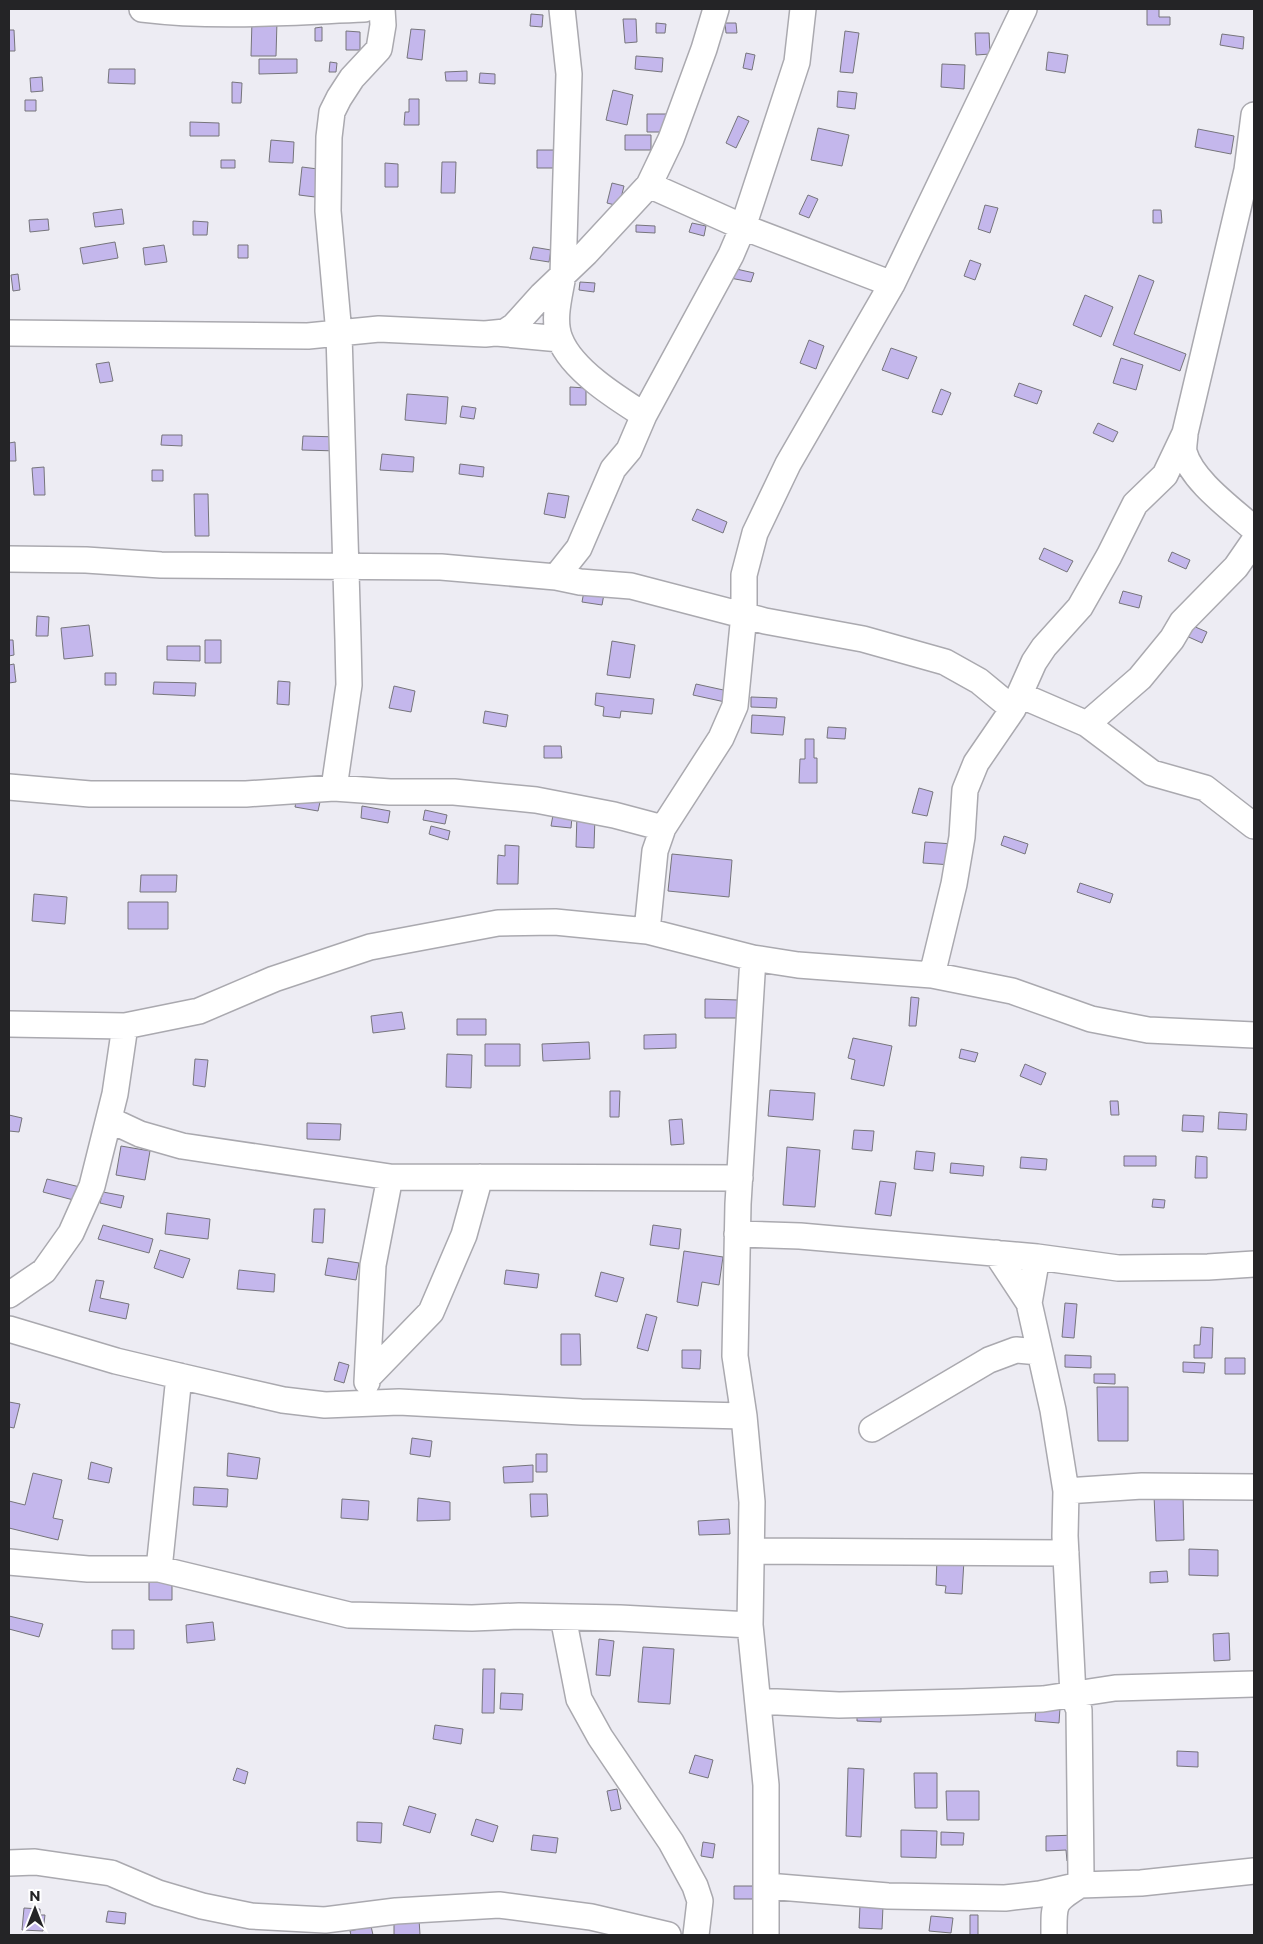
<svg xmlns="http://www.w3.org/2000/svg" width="1263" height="1944" font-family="Montserrat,sans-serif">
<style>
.building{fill:#c4b7ec;stroke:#76757b}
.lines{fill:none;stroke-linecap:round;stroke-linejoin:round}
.minor-casing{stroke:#aaa9af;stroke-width:28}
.minor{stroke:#fff;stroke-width:25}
</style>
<rect width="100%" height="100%" fill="#edecf3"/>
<path class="building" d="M 1147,9 L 1159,9 L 1159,17 L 1170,17 L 1170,25 L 1147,25 Z
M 531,14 L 543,15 L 542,27 L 530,26 Z
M 623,19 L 636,19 L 637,42 L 625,43 Z
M 252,20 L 277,21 L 276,56 L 251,56 Z
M 656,23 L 666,24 L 665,33 L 656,33 Z
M 725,23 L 736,23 L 737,33 L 726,33 Z
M 322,27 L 322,41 L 315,41 L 315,28 Z
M 411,29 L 425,30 L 422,60 L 407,58 Z
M 9,30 L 14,30 L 15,51 L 9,51 Z
M 346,31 L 360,32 L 360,50 L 346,50 Z
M 845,31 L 859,33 L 853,73 L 840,72 Z
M 975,33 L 989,33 L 990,54 L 976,55 Z
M 1222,34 L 1244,37 L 1243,49 L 1220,45 Z
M 1048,52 L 1068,55 L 1065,73 L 1046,70 Z
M 746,53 L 755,55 L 752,70 L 743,68 Z
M 636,56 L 663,58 L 662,72 L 635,69 Z
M 259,59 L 297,59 L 297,73 L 259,74 Z
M 330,62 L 337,63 L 336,72 L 329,72 Z
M 942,64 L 965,65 L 964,89 L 941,87 Z
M 109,69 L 135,69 L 135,84 L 108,83 Z
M 467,71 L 467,81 L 446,81 L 445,72 Z
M 480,73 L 495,74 L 495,84 L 479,83 Z
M 42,77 L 43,91 L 31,92 L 30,78 Z
M 232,82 L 242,83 L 241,103 L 232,103 Z
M 613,90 L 633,95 L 627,125 L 606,120 Z
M 838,91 L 857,93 L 855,109 L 837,107 Z
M 409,99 L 419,99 L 419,125 L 404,125 L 405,112 L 409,112 Z
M 25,100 L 36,100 L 36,111 L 25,111 Z
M 647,114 L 672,114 L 672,132 L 647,132 Z
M 738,116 L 749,121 L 736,148 L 726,143 Z
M 190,122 L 219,123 L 219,136 L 190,136 Z
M 818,128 L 849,135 L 842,166 L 811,160 Z
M 1198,129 L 1234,136 L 1231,154 L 1195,147 Z
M 625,135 L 651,135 L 651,150 L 625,150 Z
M 271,140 L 294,142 L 293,163 L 269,162 Z
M 537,150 L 561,150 L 561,168 L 537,168 Z
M 221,160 L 235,160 L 235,168 L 221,168 Z
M 442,162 L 456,162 L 455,193 L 441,193 Z
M 385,163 L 398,164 L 398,187 L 385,187 Z
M 302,167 L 318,169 L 315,197 L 299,195 Z
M 612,183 L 624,186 L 619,206 L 607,203 Z
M 808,195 L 818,199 L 809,218 L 799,214 Z
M 985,205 L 998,208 L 990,233 L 978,229 Z
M 122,209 L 124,224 L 95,227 L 93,213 Z
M 1153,210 L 1161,210 L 1162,223 L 1153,223 Z
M 48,219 L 49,230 L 30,232 L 29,220 Z
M 193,221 L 208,222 L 207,235 L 193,235 Z
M 692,223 L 706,226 L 704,236 L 689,232 Z
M 636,225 L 655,226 L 655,233 L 636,232 Z
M 115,242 L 118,258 L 83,264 L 80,248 Z
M 164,245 L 167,262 L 145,265 L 143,248 Z
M 238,245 L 248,245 L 248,258 L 238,258 Z
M 533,247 L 551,250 L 549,262 L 530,259 Z
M 970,260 L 981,264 L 975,280 L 964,276 Z
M 732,268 L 754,273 L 751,282 L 730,278 Z
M 18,274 L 20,290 L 13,291 L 11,275 Z
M 1139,275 L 1154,281 L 1134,334 L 1186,354 L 1180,371 L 1113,345 Z
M 580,282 L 595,283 L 594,292 L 579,290 Z
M 1085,295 L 1113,307 L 1101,337 L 1073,325 Z
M 809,340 L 824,346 L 816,369 L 800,363 Z
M 891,348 L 917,357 L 908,379 L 882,370 Z
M 1121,358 L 1143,365 L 1136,390 L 1113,383 Z
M 109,362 L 113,381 L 100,383 L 96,364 Z
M 1019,383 L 1042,391 L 1037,404 L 1014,396 Z
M 570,387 L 586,388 L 586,405 L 570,405 Z
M 941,389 L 951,393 L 942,415 L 932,412 Z
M 407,394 L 448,397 L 446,424 L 405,420 Z
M 462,406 L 476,408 L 474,419 L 460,417 Z
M 1098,423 L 1118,432 L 1113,442 L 1093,433 Z
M 162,435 L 182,435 L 182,446 L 161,445 Z
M 303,436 L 339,437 L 338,451 L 302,450 Z
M 15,442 L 16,461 L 9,461 L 9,443 Z
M 382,454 L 414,457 L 413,472 L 380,470 Z
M 460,464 L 484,467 L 483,477 L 459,474 Z
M 44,467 L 45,495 L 34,495 L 32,468 Z
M 152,470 L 163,470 L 163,481 L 152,481 Z
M 548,493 L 569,496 L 565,518 L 544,514 Z
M 194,494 L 208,494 L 209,536 L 195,536 Z
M 697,509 L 727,522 L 723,533 L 692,520 Z
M 1044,548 L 1073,561 L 1067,572 L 1039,559 Z
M 1172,552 L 1190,560 L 1186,569 L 1168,561 Z
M 584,591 L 604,594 L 602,605 L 582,602 Z
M 1123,591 L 1142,596 L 1139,608 L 1119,603 Z
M 37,616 L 49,617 L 48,636 L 36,636 Z
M 1186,623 L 1207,632 L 1202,643 L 1182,634 Z
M 89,625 L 93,656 L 64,659 L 61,628 Z
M 9,640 L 13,640 L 14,655 L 9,656 Z
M 205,640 L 221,640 L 221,663 L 205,663 Z
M 612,641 L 635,645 L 630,678 L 607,675 Z
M 167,646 L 200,646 L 200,661 L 167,660 Z
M 14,664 L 16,682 L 9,683 L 9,665 Z
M 105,673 L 116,673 L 116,685 L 105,685 Z
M 278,681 L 290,682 L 289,705 L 277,704 Z
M 154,682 L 196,683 L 195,696 L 153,694 Z
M 696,684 L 728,691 L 725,702 L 693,695 Z
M 394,686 L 415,691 L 411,712 L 389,708 Z
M 596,693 L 654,699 L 652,714 L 621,711 L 620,718 L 603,716 L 604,707 L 595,705 Z
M 751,697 L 777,698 L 776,708 L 751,707 Z
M 485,711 L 508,715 L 506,727 L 483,723 Z
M 752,715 L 785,717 L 783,735 L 751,733 Z
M 828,727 L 846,728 L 845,739 L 827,738 Z
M 805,739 L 814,739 L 814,758 L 817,758 L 817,783 L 799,783 L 800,759 L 805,759 Z
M 544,746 L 561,746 L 562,758 L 544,758 Z
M 919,788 L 933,792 L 927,816 L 912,813 Z
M 297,797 L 320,802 L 318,811 L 295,807 Z
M 362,806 L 390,811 L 388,823 L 361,818 Z
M 425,810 L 447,815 L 445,824 L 423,820 Z
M 553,815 L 572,817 L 571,828 L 551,826 Z
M 577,815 L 595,816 L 594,848 L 576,847 Z
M 431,826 L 450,831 L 448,840 L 429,834 Z
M 1004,836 L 1028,844 L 1025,854 L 1001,845 Z
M 925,842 L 953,844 L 952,865 L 923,863 Z
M 505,845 L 519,846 L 518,884 L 497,884 L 498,855 L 505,856 Z
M 672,854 L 732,860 L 729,897 L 668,891 Z
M 141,875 L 177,875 L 176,892 L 140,892 Z
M 1080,883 L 1113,894 L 1110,903 L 1077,892 Z
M 34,894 L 67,897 L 65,924 L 32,921 Z
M 128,902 L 168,902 L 168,929 L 128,929 Z
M 911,997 L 919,998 L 916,1026 L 909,1026 Z
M 705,999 L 738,1000 L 738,1018 L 705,1018 Z
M 402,1012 L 405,1029 L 373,1033 L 371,1016 Z
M 457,1019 L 486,1019 L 486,1035 L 457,1035 Z
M 676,1034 L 676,1048 L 644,1049 L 644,1035 Z
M 853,1038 L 892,1046 L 884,1086 L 851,1079 L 855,1060 L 848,1058 Z
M 589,1042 L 590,1059 L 543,1061 L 542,1044 Z
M 485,1044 L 520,1044 L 520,1066 L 485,1066 Z
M 961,1049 L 978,1053 L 975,1062 L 959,1058 Z
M 447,1054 L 472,1055 L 471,1088 L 446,1087 Z
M 195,1059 L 208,1060 L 205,1087 L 193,1085 Z
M 1025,1064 L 1046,1073 L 1041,1085 L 1020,1076 Z
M 770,1090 L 815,1093 L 813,1120 L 768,1116 Z
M 610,1091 L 620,1091 L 619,1117 L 610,1117 Z
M 1110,1101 L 1118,1101 L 1119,1115 L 1111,1115 Z
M 1219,1112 L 1247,1114 L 1246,1130 L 1218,1129 Z
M 9,1115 L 22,1118 L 19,1132 L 9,1131 Z
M 1183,1115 L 1204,1116 L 1203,1132 L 1182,1131 Z
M 682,1119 L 684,1144 L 671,1145 L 669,1120 Z
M 307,1123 L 341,1124 L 340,1140 L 307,1139 Z
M 854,1130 L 874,1131 L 872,1151 L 852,1149 Z
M 121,1146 L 150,1151 L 145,1180 L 116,1175 Z
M 787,1147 L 820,1150 L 815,1207 L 783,1205 Z
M 916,1151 L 935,1153 L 933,1171 L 914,1169 Z
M 1124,1156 L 1156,1156 L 1156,1166 L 1124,1166 Z
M 1196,1156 L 1207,1157 L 1207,1178 L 1195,1178 Z
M 1021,1157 L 1047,1159 L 1046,1170 L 1020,1168 Z
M 951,1163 L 984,1166 L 983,1176 L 950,1173 Z
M 47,1179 L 84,1188 L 81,1202 L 43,1192 Z
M 880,1181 L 896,1183 L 891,1216 L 875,1214 Z
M 103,1192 L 124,1196 L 121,1208 L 100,1203 Z
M 1153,1199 L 1165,1200 L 1164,1208 L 1152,1207 Z
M 314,1209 L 325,1209 L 323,1243 L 312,1242 Z
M 167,1213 L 210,1219 L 208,1239 L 165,1234 Z
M 103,1225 L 153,1239 L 149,1253 L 98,1239 Z
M 653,1225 L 681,1229 L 679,1249 L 650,1245 Z
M 160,1250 L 190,1259 L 183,1278 L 154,1268 Z
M 684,1251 L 723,1257 L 719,1285 L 702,1282 L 698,1306 L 677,1302 Z
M 328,1258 L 359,1263 L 356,1280 L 325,1275 Z
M 239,1270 L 275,1274 L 274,1292 L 237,1289 Z
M 506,1270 L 539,1274 L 537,1288 L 504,1284 Z
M 601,1272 L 624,1278 L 617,1302 L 595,1296 Z
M 96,1280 L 104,1281 L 100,1298 L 129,1304 L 126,1319 L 89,1311 Z
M 1065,1303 L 1077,1304 L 1074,1338 L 1062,1337 Z
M 646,1314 L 657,1317 L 648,1351 L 637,1348 Z
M 1201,1327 L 1213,1328 L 1212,1358 L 1194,1358 L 1194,1345 L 1200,1345 Z
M 561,1334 L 580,1334 L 581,1365 L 561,1365 Z
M 682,1350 L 701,1350 L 700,1369 L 682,1368 Z
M 1065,1355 L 1091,1356 L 1091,1368 L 1065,1367 Z
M 1225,1358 L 1245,1358 L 1245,1374 L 1225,1374 Z
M 339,1362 L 349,1365 L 344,1383 L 334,1380 Z
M 1183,1362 L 1205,1363 L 1204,1373 L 1183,1372 Z
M 1094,1374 L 1115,1374 L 1115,1384 L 1094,1383 Z
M 1097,1387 L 1128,1387 L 1128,1441 L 1098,1441 Z
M 9,1402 L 20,1404 L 14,1428 L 9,1427 Z
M 412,1438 L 432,1441 L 430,1457 L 410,1454 Z
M 228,1453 L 260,1458 L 257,1479 L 227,1476 Z
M 536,1454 L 547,1454 L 547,1472 L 536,1472 Z
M 91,1462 L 112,1468 L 109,1483 L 88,1479 Z
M 533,1465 L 533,1482 L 504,1483 L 503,1467 Z
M 33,1473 L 62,1480 L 53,1518 L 63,1520 L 58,1540 L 9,1528 L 9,1501 L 25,1505 Z
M 194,1487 L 228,1489 L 227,1507 L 193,1505 Z
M 530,1494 L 547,1494 L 548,1516 L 531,1517 Z
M 1183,1495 L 1184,1540 L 1156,1541 L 1154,1496 Z
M 418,1498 L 450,1502 L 450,1520 L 417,1521 Z
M 342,1499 L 369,1501 L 368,1520 L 341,1518 Z
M 729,1519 L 730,1534 L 699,1535 L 698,1521 Z
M 1189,1549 L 1218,1550 L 1218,1576 L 1189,1575 Z
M 937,1559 L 964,1560 L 962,1594 L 945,1593 L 946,1586 L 936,1585 Z
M 1167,1571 L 1168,1582 L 1150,1583 L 1150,1572 Z
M 172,1581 L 172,1600 L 149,1600 L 149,1582 Z
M 9,1616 L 43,1624 L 39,1637 L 9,1629 Z
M 213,1622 L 215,1640 L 187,1643 L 186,1625 Z
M 112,1630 L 134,1630 L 134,1649 L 112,1649 Z
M 1229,1633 L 1230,1660 L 1214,1661 L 1213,1634 Z
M 599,1639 L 614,1641 L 610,1676 L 596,1675 Z
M 643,1647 L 674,1649 L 670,1704 L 638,1702 Z
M 483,1669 L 495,1669 L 494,1713 L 482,1713 Z
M 501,1693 L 523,1694 L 522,1710 L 500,1709 Z
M 1036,1706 L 1060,1708 L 1059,1723 L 1035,1721 Z
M 857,1711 L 881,1712 L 881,1722 L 857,1721 Z
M 435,1725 L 463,1729 L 461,1744 L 433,1739 Z
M 1177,1751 L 1198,1752 L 1198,1767 L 1177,1766 Z
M 695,1755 L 713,1760 L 708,1778 L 689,1773 Z
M 237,1768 L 248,1772 L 245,1784 L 233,1780 Z
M 848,1768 L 864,1769 L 861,1837 L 846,1836 Z
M 914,1773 L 937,1773 L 937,1808 L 915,1808 Z
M 617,1789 L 621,1809 L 611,1811 L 607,1791 Z
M 946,1791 L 979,1791 L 979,1820 L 947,1820 Z
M 409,1806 L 436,1814 L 430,1833 L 403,1825 Z
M 476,1819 L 498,1826 L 493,1842 L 471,1835 Z
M 357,1822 L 382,1823 L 381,1843 L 357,1841 Z
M 901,1830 L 937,1831 L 936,1858 L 901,1857 Z
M 941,1832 L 964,1833 L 963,1845 L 941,1845 Z
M 533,1835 L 558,1838 L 556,1853 L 531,1850 Z
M 1077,1835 L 1078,1861 L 1067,1861 L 1066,1850 L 1046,1851 L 1046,1836 Z
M 703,1842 L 715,1844 L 713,1858 L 701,1856 Z
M 734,1886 L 758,1886 L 758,1899 L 734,1899 Z
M 860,1905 L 883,1906 L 882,1929 L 859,1928 Z
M 24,1908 L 40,1909 L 40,1915 L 45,1915 L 43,1931 L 22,1930 Z
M 108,1911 L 126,1913 L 125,1924 L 106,1922 Z
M 970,1915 L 978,1915 L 978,1935 L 970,1935 Z
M 931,1916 L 953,1918 L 951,1933 L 929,1931 Z
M 419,1919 L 420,1935 L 394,1935 L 394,1920 Z
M 371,1926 L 373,1935 L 351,1935 L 350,1931 Z"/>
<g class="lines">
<g class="minor-casing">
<path id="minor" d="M 142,9 C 216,18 290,12 364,9
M 562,9 L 569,74 L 563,275 C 560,294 552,320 560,339 C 572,370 617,398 644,415
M 1254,115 L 1247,170 L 1185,433 C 1185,439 1183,446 1184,452 C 1192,481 1232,509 1254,529
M 649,185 L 743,227 L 892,284
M 9,333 L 308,336 L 379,329 L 485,334 L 505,332 L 514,326 L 542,295 L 586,253 L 649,185 L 671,139 L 704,49 L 716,9
M 496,333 L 560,339
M 9,559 L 86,560 L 161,565 L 441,567 L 556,577 L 580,582 L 631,586 L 765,621 L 863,639 L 945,662 L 979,681 L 1013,709
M 556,577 L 579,548 L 613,469 L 629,450 L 644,415 L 731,255 L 743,227 L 797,62 L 803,9
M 1020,695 L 1087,724 L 1152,773 L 1205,788 L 1254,826
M 1087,724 L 1140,678 L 1172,639 L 1182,622 L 1236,567 L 1254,541
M 9,787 L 90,794 L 246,794 L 334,788 L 390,792 L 454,792 L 536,800 L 614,815 L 663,828
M 334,788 L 349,685 L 348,640 L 339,334 L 328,211 L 329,137 L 332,112 L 339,98 L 352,78 L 379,49 L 383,25 L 382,9
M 647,931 L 655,851 L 663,828 L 721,738 L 735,706 L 744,614 L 744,575 L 755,533 L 788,464 L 892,284 L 1024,9
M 753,958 L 738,1204 L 735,1356 L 744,1416 L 752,1502 L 750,1625 L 766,1785 L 766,1935
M 932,975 L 954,884 L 962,837 L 965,790 L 976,763 L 1013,709 L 1034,662 L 1044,647 L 1080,607 L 1109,556 L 1135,504 L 1165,475 L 1185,433
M 9,1024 L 125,1026 L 199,1011 L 274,979 L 370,947 L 498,923 L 555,922 L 647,931 L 753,958 L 798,965 L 932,975 L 1012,991 L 1091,1019 L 1148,1030 L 1254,1035
M 110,1120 L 140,1134 L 182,1146 L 390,1177 L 740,1178
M 737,1234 L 800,1236 L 1037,1257 L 1118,1268 L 1208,1267 L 1254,1264
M 996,1253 L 1029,1303
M 1037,1257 L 1029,1303 L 1053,1410 L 1066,1491 L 1065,1536 L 1073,1695 L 1079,1710 L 1081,1874 L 1080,1885 C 1052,1902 1054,1904 1054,1935
M 9,1295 L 44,1271 L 71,1233 L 92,1186 L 115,1094 L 125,1026
M 9,1329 L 116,1361 L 179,1376 L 283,1400 L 325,1405 L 399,1402 L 581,1412 L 744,1416
M 369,1376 L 431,1312 L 464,1235 L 480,1177
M 367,1382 L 373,1265 L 390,1177
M 872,1429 L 989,1360 L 1016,1350 L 1039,1352
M 1066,1491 L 1142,1486 L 1254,1487
M 752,1551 L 1066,1553
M 9,1562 L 88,1569 L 159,1569 L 349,1615 L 472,1618 L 519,1616 L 620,1618 L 750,1625
M 159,1569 L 179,1376
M 563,1617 L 579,1699 L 600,1737 L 671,1842 L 695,1886 L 700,1901 L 696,1935
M 759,1701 L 839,1705 L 963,1702 L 1043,1699 L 1115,1688 L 1254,1684
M 9,1863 L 35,1862 L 111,1873 L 158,1893 L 202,1906 L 251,1916 L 325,1920 L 396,1911 L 499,1905 L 591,1917 L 668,1935
M 767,1886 L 888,1896 L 1005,1898 L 1040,1894 L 1080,1885 L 1141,1883 L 1254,1871"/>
</g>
<use href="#minor" class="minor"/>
</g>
<rect width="1263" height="1944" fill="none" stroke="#242426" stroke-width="20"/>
<g transform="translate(35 1909)" stroke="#ffffff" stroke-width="4" paint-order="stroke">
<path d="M0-4L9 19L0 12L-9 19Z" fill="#242426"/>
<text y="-8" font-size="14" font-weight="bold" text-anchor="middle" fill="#242426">N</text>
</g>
</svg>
